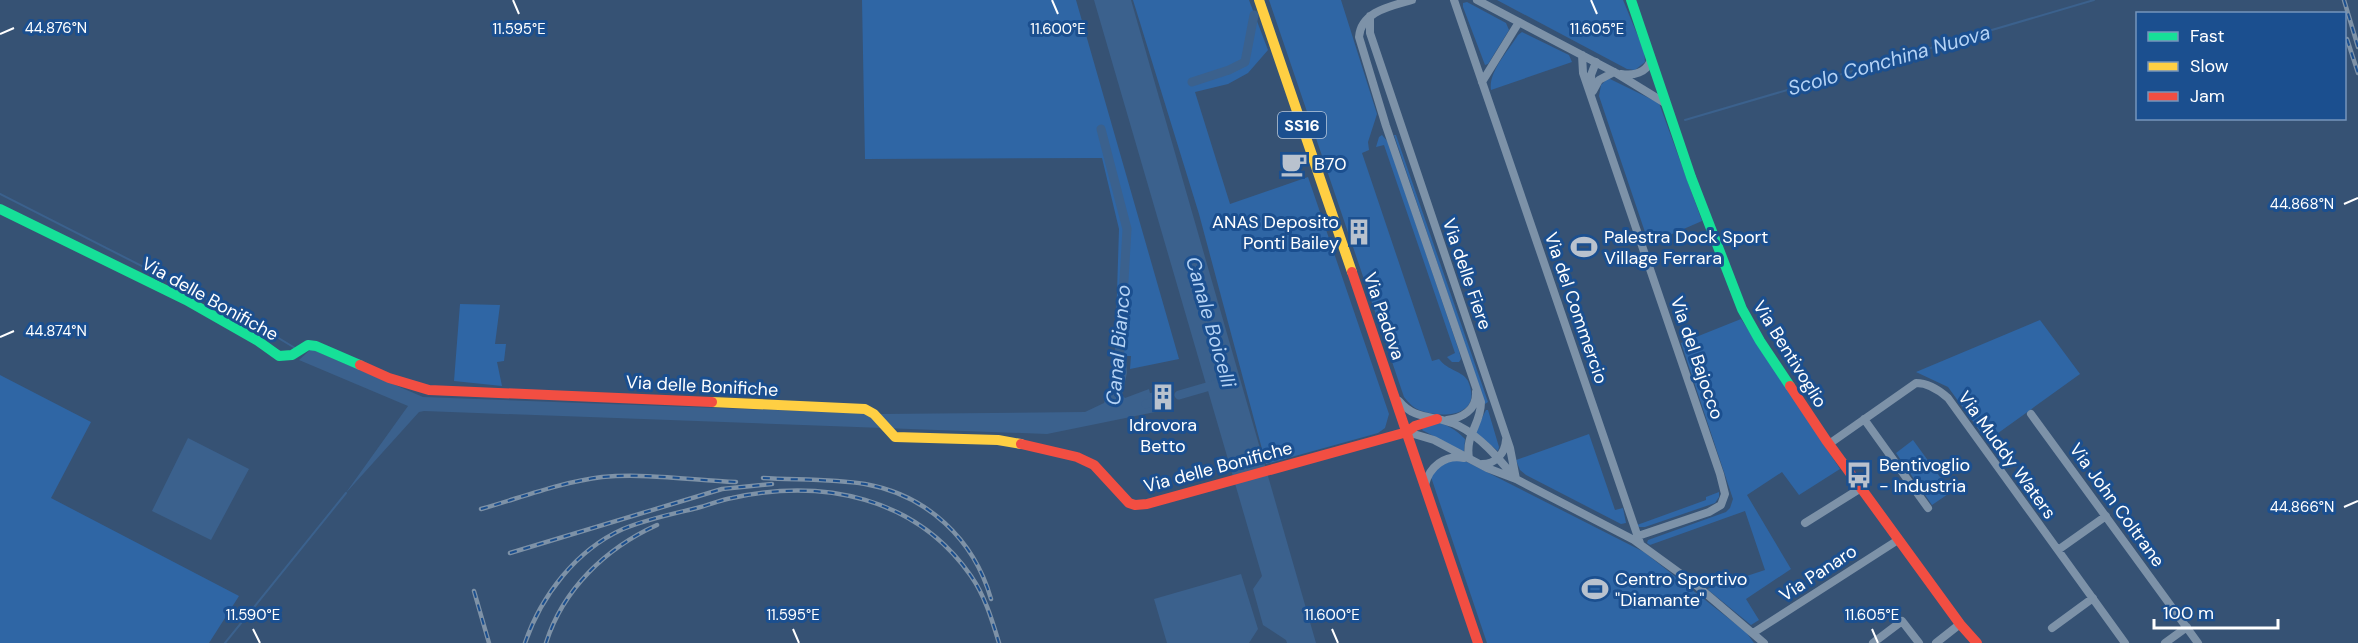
<svg xmlns="http://www.w3.org/2000/svg" width="2358" height="643" font-family="'DM Sans',sans-serif">
<style>
.green{fill:#2f66a5}
.water{fill:#3b618d}
.lines{fill:none;stroke-linecap:round;stroke-linejoin:round}
.stream{stroke:#3b618d;stroke-width:2}
.canal{stroke:#3b618d;stroke-width:9}
.street{stroke:#7d92a8;stroke-width:8}
.fast{stroke:#16e098;stroke-width:10}
.slow{stroke:#ffcf43;stroke-width:10}
.jam{stroke:#f24e42;stroke-width:10}
.rail-casing{stroke:#7e92a7;stroke-width:4.5}
.rail{stroke:#1b4f8f;stroke-width:2;stroke-dasharray:7;stroke-linecap:butt}
.ticks{fill:none;stroke:#fff;stroke-width:2}
.labels{text-anchor:middle;dominant-baseline:central;stroke-width:6;stroke-linejoin:round;paint-order:stroke}
.shield{fill:#1b4f8f;stroke:#bbcadd;stroke-width:1.5}
.shield-label{font-size:16px;font-weight:bold;fill:#fff}
.poi-label{font-size:18px;fill:#fff;stroke:#1b4f8f;text-anchor:start}
.street-label{font-size:18px;fill:#fff;stroke:#1b4f8f}
.water-label{font-size:20px;font-style:italic;fill:#b5d3f5;stroke:#1b4f8f}
.ticks-label{font-size:15px;text-anchor:middle;fill:#fff;stroke:#1b4f8f;stroke-width:6;stroke-linejoin:round;paint-order:stroke}
</style>
<rect width="100%" height="100%" fill="#365274"/>
<path class="green" d="M 862,0 L 1076,0 L 1179,359 L 1130,369 L 1131,356 L 1115,356 L 1119,229 L 1102,158 L 865,159 Z
M 1133,0 L 1249,0 L 1268,50 L 1248,73 L 1228,84 L 1195,92 L 1230,204 L 1308,177 L 1389,414 L 1385,428 L 1378,433 L 1266,464 L 1199,214 Z
M 1269,0 L 1341,0 L 1377,114 L 1368,142 L 1369,150 L 1362,153 L 1432,361 L 1439,359 C 1448,371 1463,371 1468,381 C 1483,415 1445,419 1422,411 C 1414,409 1409,403 1404,397 Z
M 1497,0 L 1623,0 L 1644,51 L 1645,62 L 1635,70 L 1627,69 Z
M 1467,2 L 1506,23 L 1509,30 L 1488,64 L 1485,65 L 1463,7 L 1463,3 Z
M 1522,32 L 1569,55 L 1572,62 L 1491,90 C 1488,72 1509,50 1518,35 Z
M 1608,78 L 1659,103 L 1702,221 L 1649,244 L 1599,96 L 1601,85 Z
M 1382,135 L 1388,142 L 1459,351 L 1461,359 L 1459,362 L 1452,362 L 1447,357 L 1455,353 L 1384,145 L 1376,147 L 1379,137 Z
M 1394,135 L 1396,135 L 1488,402 L 1485,404 Z
M 460,304 L 500,305 L 495,344 L 506,344 L 504,361 L 497,362 L 502,386 L 454,381 Z
M 1741,319 L 1840,469 L 1799,495 L 1782,472 L 1747,495 L 1791,569 L 1746,599 L 1759,620 L 1751,625 L 1707,589 L 1765,570 L 1745,511 L 1650,545 L 1647,543 L 1648,540 L 1726,512 L 1730,508 L 1733,499 L 1681,343 Z
M 2040,320 L 2080,374 L 1987,441 L 1948,387 L 1916,372 Z
M 0,375 L 91,422 L 51,498 L 239,596 L 209,643 L 0,643 Z
M 1486,410 L 1488,410 L 1499,447 L 1498,451 L 1475,432 Z
M 1435,422 C 1448,425 1455,429 1465,439 L 1464,452 L 1422,430 L 1425,425 Z
M 1589,434 L 1615,510 L 1623,508 L 1626,523 L 1621,524 L 1526,475 L 1520,470 L 1516,460 Z
M 1913,440 L 1951,492 L 1932,505 L 1896,453 Z
M 1452,460 L 1465,461 L 1644,552 L 1746,632 L 1754,643 L 1487,643 L 1431,477 L 1437,468 Z
M 1719,492 L 1719,497 L 1715,503 L 1645,527 L 1639,527 L 1637,525 L 1706,500 L 1706,497 Z"/>
<path class="water" d="M 1094,0 L 1131,0 L 1316,643 L 1287,643 L 1286,640 L 1263,625 L 1253,589 L 1262,576 Z
M 311,349 L 423,397 L 882,414 L 1085,412 L 1104,403 L 1114,375 L 1115,356 L 1126,356 L 1127,373 L 1122,395 L 1125,398 L 1149,389 L 1150,393 L 1155,392 L 1160,411 L 1047,434 L 424,411 L 419,412 L 345,494 L 408,406 L 299,360 Z
M 188,438 L 249,469 L 211,540 L 152,511 Z
M 1241,574 L 1258,629 L 1249,643 L 1167,643 L 1154,599 Z"/>
<g class="lines">
<path class="stream" d="M 1685,120 L 2094,0
M 0,194 L 252,322 L 295,348
M 225,643 L 346,493"/>
<path class="canal" d="M 1192,82 L 1229,70 L 1245,62 L 1254,15
M 1101,129 L 1127,229 L 1119,365
M 1179,395 L 1217,384
M 1146,404 L 1169,398"/>
<path class="street" d="M 1412,0 C 1392,6 1361,11 1359,37 L 1386,126 L 1481,402 C 1481,425 1465,434 1469,458
M 1454,0 L 1640,543
M 1477,0 L 1616,73 L 1665,103
M 1370,16 L 1370,33 L 1510,448 L 1516,479
M 1582,55 L 1583,73 L 1720,474 L 1725,494 L 1721,505 L 1709,512 L 1638,536
M 1621,74 C 1634,76 1646,73 1651,60
M 1482,82 L 1519,22
M 1592,89 L 1591,75 L 1596,62
M 1593,91 L 1599,80 L 1614,72
M 1399,401 C 1416,422 1437,414 1459,426 C 1481,437 1499,459 1515,478
M 2031,414 L 2198,643
M 1864,419 L 1928,508
M 1447,420 C 1462,418 1477,410 1476,392
M 1407,432 L 1434,440 L 1487,468 L 1516,479 L 1634,540 L 1696,585 L 1764,643
M 1829,444 L 1916,383 C 1928,383 1939,390 1948,398 L 2125,643
M 1482,464 C 1496,464 1505,453 1506,440
M 1425,485 C 1429,467 1445,454 1464,458
M 1805,523 L 1861,488
M 2058,550 L 2106,516
M 2052,628 L 2093,598
M 1753,633 L 1898,540
M 1873,643 L 1902,621 L 1919,643
M 1936,643 L 1960,624
M 2165,643 L 2187,627"/>
<path class="fast" d="M 1631,0 L 1691,177 L 1742,309 L 1760,341 L 1790,386
M 0,209 L 186,300 L 258,341 L 279,356 L 292,355 L 308,345 L 316,346 L 360,365"/>
<path class="slow" d="M 1259,0 L 1352,272
M 712,402 L 865,409 L 874,414 L 895,437 L 998,440 L 1021,444"/>
<path class="jam" d="M 1352,272 L 1478,643
M 360,365 L 389,378 L 429,390 L 712,402
M 1790,386 L 1826,440 L 1960,624 L 1977,643
M 1021,444 L 1077,457 L 1094,465 L 1129,503 L 1135,505 L 1147,504 L 1407,432 L 1415,426 L 1437,419"/>
<g class="rail-casing">
<path id="rail" d="M 2344,0 L 2358,47
M 2347,39 L 2358,73
M 763,478 C 796,480 832,479 865,484 C 927,495 974,539 991,599
M 481,509 C 520,498 561,482 602,477 C 645,473 692,480 736,482
M 510,553 L 722,489 L 772,484
M 474,591 L 489,643
M 525,643 C 541,596 576,550 623,529 C 647,519 672,514 697,508 C 709,505 720,500 732,498 C 823,478 916,497 971,576 C 985,596 992,620 999,643
M 546,643 C 563,589 606,548 657,525"/>
</g>
<use href="#rail" class="rail"/>
</g>
<path class="ticks" d="M 513,0 L 519,14M 1052,0 L 1058,14M 1591,0 L 1597,14M 0,34 L 14,28M 2344,204 L 2358,198M 0,337 L 14,331M 2344,507 L 2358,501M 253,629 L 260,643M 793,629 L 799,643M 1332,629 L 1338,643M 1872,629 L 1878,643"/>
<defs>
<g id="cafe-bare" transform="scale(2.07)"><path d="M-5.5-4.5H6V0H3Q3 3.5 0 3.5H-2.5Q-5.5 3.5-5.5 0ZM3-3.2v2h1.7v-2ZM-6 4.5H4V6H-6Z" fill="#b9c2ce" stroke="#1b4f8f" stroke-width="2.5" paint-order="stroke"/></g>
<g id="building-bare" transform="scale(2.07)"><path d="M-4-6H4V6H1V3H-1V6H-4ZM-2.5-4.3h1.7v1.8h-1.7ZM.8-4.3h1.7v1.8H.8ZM-2.5-1h1.7V.8h-1.7ZM.8-1h1.7V.8H.8Z" fill="#b9c2ce" stroke="#1b4f8f" stroke-width="2.5" paint-order="stroke"/></g>
<g id="stadium-bare" transform="scale(2.07)"><path d="M0-5a6.5 5 0 1 0 0 10a6.5 5 0 1 0 0-10ZM-3.5-1.8h7v3.6h-7Z" fill="#b9c2ce" stroke="#1b4f8f" stroke-width="2.5" paint-order="stroke"/></g>
<g id="bus-bare" transform="scale(2.07)"><path d="M-5-6H5V4H4V6H2V4H-2V6H-4V4H-5ZM-3.5-4V0h7V-4ZM-3.5 1.2v1.5H-2V1.2ZM2 1.2v1.5H3.5V1.2Z" fill="#b9c2ce" stroke="#1b4f8f" stroke-width="2.5" paint-order="stroke"/></g>
</defs>
<g fill-rule="evenodd">
<use href="#cafe-bare" x="1294" y="164"/>
<use href="#building-bare" x="1359" y="232"/>
<use href="#stadium-bare" x="1584" y="247"/>
<use href="#building-bare" x="1163" y="397"/>
<use href="#bus-bare" x="1859" y="475"/>
<use href="#stadium-bare" x="1595" y="589"/>
</g>
<g class="labels">
<rect class="shield" x="1278" y="112" width="48" height="26" rx="4.5"/>
<g class="shield-label">
<text x="1302" y="125">SS16</text>
</g>
<g class="poi-label">
<text x="1314" y="164">B70</text>
<text x="1339" y="222" text-anchor="end">ANAS Deposito<tspan x="1339" dy="21">Ponti Bailey</tspan></text>
<text x="1604" y="237">Palestra Dock Sport<tspan x="1604" dy="21">Village Ferrara</tspan></text>
<text x="1163" y="425" text-anchor="middle">Idrovora<tspan x="1163" dy="21">Betto</tspan></text>
<text x="1879" y="465">Bentivoglio<tspan x="1879" dy="21">- Industria</tspan></text>
<text x="1615" y="579">Centro Sportivo<tspan x="1615" dy="21">"Diamante"</tspan></text>
</g>
<g class="street-label">
<text transform="translate(1467 274) rotate(71)">Via delle Fiere</text>
<text transform="translate(210 299) rotate(29)">Via delle Bonifiche</text>
<text transform="translate(1576 308) rotate(71)">Via del Commercio</text>
<text transform="translate(1384 316) rotate(71)">Via Padova</text>
<text transform="translate(1790 354) rotate(58)">Via Bentivoglio</text>
<text transform="translate(1697 358) rotate(71)">Via del Bajocco</text>
<text transform="translate(702 386) rotate(3)">Via delle Bonifiche</text>
<text transform="translate(2007 455) rotate(54)">Via Muddy Waters</text>
<text transform="translate(1218 467) rotate(-15)">Via delle Bonifiche</text>
<text transform="translate(2117 505) rotate(54)">Via John Coltrane</text>
<text transform="translate(1818 573) rotate(-33)">Via Panaro</text>
</g>
<g class="water-label">
<text transform="translate(1889 60) rotate(-16)">Scolo Conchina Nuova</text>
<text transform="translate(1211 322) rotate(74)">Canale Boicelli</text>
<text transform="translate(1118 345) rotate(-85)">Canal Bianco</text>
</g>
</g>
<g class="ticks-label">
<text x="56" y="33">44.876°N</text>
<text x="519" y="34">11.595°E</text>
<text x="1058" y="34">11.600°E</text>
<text x="1597" y="34">11.605°E</text>
<text x="2302" y="209">44.868°N</text>
<text x="56" y="336">44.874°N</text>
<text x="2302" y="512">44.866°N</text>
<text x="253" y="620">11.590°E</text>
<text x="793" y="620">11.595°E</text>
<text x="1332" y="620">11.600°E</text>
<text x="1872" y="620">11.605°E</text>
</g>
<rect x="2136" y="12" width="210" height="108" fill="#1b4f8f" stroke="#7695bc" stroke-width="1.5"/>
<rect x="2148" y="32" width="30" height="9" fill="#16e098" stroke="#7695bc" stroke-width="1.5"/>
<text x="2190" y="42" font-size="18" fill="#ffffff">Fast</text>
<rect x="2148" y="62" width="30" height="9" fill="#ffcf43" stroke="#7695bc" stroke-width="1.5"/>
<text x="2190" y="72" font-size="18" fill="#ffffff">Slow</text>
<rect x="2148" y="92" width="30" height="9" fill="#f24e42" stroke="#7695bc" stroke-width="1.5"/>
<text x="2190" y="102" font-size="18" fill="#ffffff">Jam</text>
<path d="M2154 619v9h124v-9" fill="none" stroke="#ffffff" stroke-width="3"/>
<text x="2163" y="619" font-size="18" fill="#ffffff" stroke="#1b4f8f" stroke-width="4.5" paint-order="stroke">100 m</text>
</svg>
